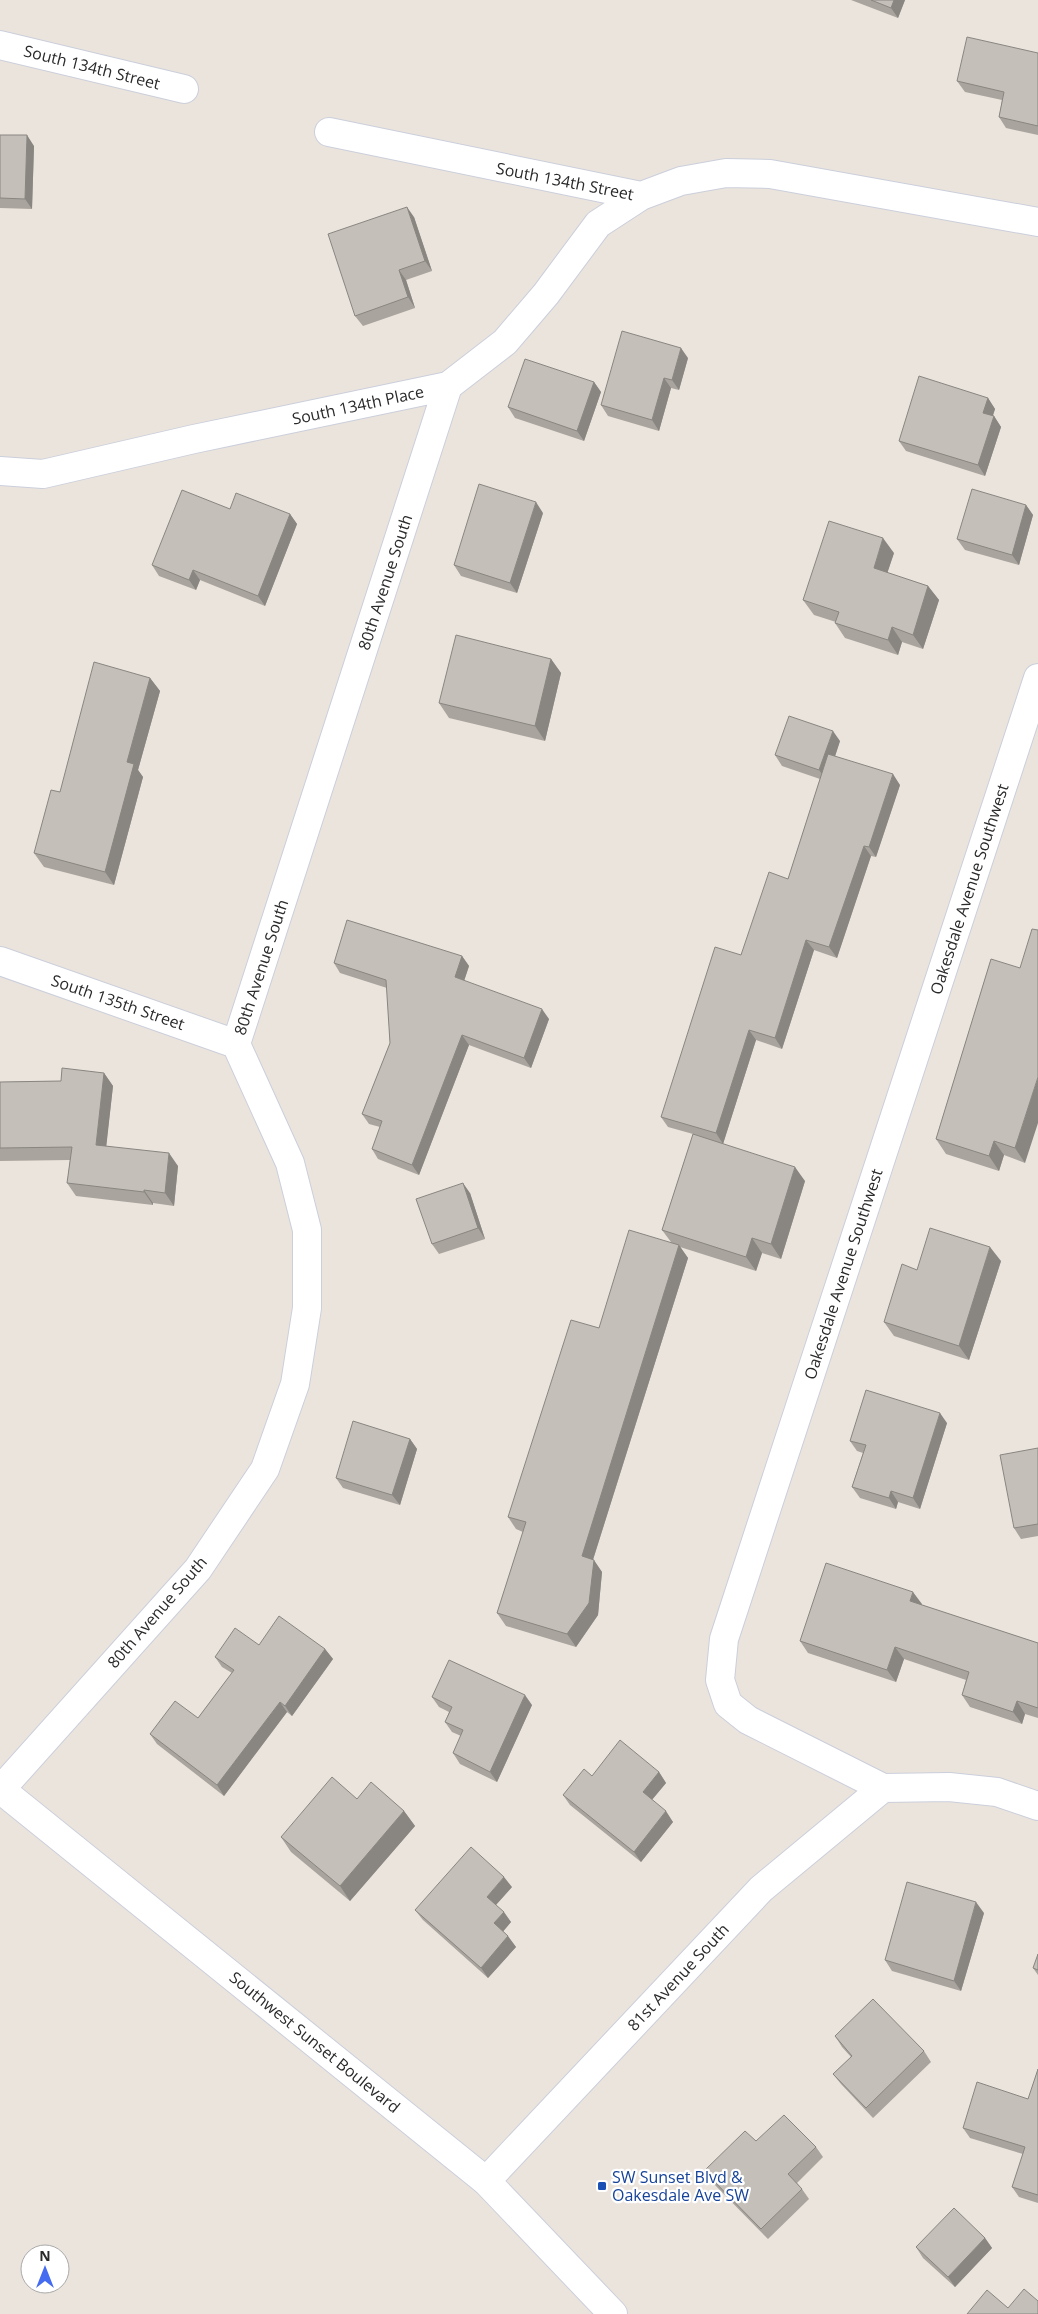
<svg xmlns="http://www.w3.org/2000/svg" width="1038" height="2314" font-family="'Open Sans',sans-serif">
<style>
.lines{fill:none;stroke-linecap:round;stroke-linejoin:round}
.street-casing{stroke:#cbcfdb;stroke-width:30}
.secondary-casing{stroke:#cbcfdb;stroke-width:30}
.street{stroke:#fff;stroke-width:28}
.secondary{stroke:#fff;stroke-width:28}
.wall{fill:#a9a49e}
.shaded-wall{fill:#898681}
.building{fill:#c4bfb8;stroke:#898681}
.transit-dot{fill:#1a4fb4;stroke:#fff;stroke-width:2}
.labels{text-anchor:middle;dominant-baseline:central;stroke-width:4.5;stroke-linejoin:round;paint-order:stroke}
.street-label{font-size:16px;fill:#2a2a2a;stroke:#fff}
.transit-label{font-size:16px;fill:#164399;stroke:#fff;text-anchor:start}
</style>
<rect width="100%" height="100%" fill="#ebe4dd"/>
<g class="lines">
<g class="street-casing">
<path id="street" d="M 0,45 L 184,89
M 329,132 L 641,196
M 0,471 L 43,474 L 194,439 L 448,386 L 505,342 L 546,294 L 598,224 L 641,196 L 681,181 L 726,173 L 770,174 L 1038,222
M 1038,678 L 724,1639 L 720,1680 L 728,1704 L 748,1720 L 883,1788 L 949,1787 L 997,1792 L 1038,1806
M 0,961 L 236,1044
M 1,1789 L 198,1569 L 265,1469 L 295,1384 L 307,1308 L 307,1230 L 290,1163 L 236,1044 L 448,386
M 486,2181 L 761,1889 L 883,1788"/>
</g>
<g class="secondary-casing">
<path id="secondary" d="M 0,1789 L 486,2181 L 613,2314"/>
</g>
<use href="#street" class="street"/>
<use href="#secondary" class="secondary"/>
</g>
<path class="wall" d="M 851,0 L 905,0 L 898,18 Z
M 1038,53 L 1038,135 L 1006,128 L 999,117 L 1002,100 L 965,92 L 957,81 Z
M 0,135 L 34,146 L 32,209 L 0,208 Z
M 414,217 L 432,271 L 406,280 L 415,308 L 363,326 L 355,316 Z
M 688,358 L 679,390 L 671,388 L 659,431 L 608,416 L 601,405 Z
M 594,382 L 601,392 L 584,441 L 515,418 L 508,407 Z
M 988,398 L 995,409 L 993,416 L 994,416 L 1001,427 L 985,476 L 906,451 L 899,441 Z
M 1026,505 L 1033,515 L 1019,565 L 965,550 L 957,539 Z
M 230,509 L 290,514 L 297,524 L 265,606 L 200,580 L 196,590 L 159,576 L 152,565 Z
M 543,513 L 517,593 L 461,576 L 454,565 Z
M 894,553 L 887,573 L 928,586 L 939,600 L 923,649 L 902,642 L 898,655 L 845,638 L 835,623 L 836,622 L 814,615 L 803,600 Z
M 551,659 L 561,673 L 545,741 L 449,718 L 439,703 Z
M 150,678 L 160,691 L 138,770 L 143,777 L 114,885 L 44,867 L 34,853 L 60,792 Z
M 840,741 L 835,756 L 900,785 L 876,857 L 871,856 L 837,958 L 814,950 L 782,1049 L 756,1040 L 723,1144 L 805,1181 L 781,1259 L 762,1253 L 756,1271 L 680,1247 L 688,1258 L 593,1560 L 602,1572 L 598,1615 L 576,1647 L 506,1626 L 497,1613 L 523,1532 L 516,1529 L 508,1517 L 599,1328 L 671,1242 L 662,1230 L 693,1134 L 668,1127 L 661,1117 L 741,955 L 788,879 L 820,779 L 782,766 L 775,755 Z
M 462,956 L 469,966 L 464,981 L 549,1019 L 531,1068 L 469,1045 L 419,1175 L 378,1159 L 372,1149 L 380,1127 L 369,1124 L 362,1114 L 390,1043 L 387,988 L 340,973 L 334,963 Z
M 991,959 L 1025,1163 L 1004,1155 L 999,1171 L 946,1154 L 936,1139 Z
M 104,1073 L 113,1086 L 106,1146 L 178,1166 L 174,1206 L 153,1203 L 153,1205 L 76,1196 L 67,1183 L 70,1160 L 0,1161 L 0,1082 L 61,1081 Z
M 470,1193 L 485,1239 L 439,1254 L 432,1244 Z
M 1001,1261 L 969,1360 L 894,1336 L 884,1322 L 917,1270 Z
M 947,1423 L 920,1509 L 898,1502 L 896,1509 L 860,1498 L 852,1487 L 863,1453 L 857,1451 L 850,1441 Z
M 410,1439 L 417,1449 L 400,1505 L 343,1488 L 336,1478 Z
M 1038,1448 L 1038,1536 L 1021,1539 L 1014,1528 Z
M 922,1604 L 922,1605 L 1038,1643 L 1038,1718 L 1025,1714 L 1022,1724 L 970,1707 L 962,1695 L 966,1680 L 904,1659 L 896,1682 L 808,1653 L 800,1641 Z
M 259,1645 L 325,1649 L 333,1659 L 292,1716 L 287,1712 L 224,1796 L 157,1744 L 150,1734 L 198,1718 L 232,1673 L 222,1667 L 215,1657 Z
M 432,1697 L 532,1705 L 497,1782 L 460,1764 L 453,1753 L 461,1736 L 452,1732 L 445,1722 L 449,1712 L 439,1707 Z
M 659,1772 L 666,1783 L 652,1800 L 673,1822 L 641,1862 L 570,1805 L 563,1795 L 592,1776 Z
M 357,1799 L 404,1811 L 415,1826 L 350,1901 L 291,1852 L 281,1837 Z
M 512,1887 L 496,1905 L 511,1922 L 503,1931 L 516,1947 L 488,1978 L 423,1920 L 415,1910 Z
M 984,1913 L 961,1991 L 892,1971 L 885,1960 Z
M 1038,1954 L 1038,1975 L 1033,1968 Z
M 835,2036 L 924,2051 L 931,2062 L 873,2118 L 841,2084 L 833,2074 L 851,2057 L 842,2047 Z
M 1038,2069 L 1038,2203 L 1019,2197 L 1012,2187 L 1023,2154 L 970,2138 L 963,2128 L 1028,2099 Z
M 756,2141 L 816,2147 L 823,2157 L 797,2183 L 802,2189 L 809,2199 L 768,2239 L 711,2181 L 704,2171 Z
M 985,2238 L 992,2248 L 955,2287 L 923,2258 L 916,2247 Z"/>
<path class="shaded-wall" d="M 894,0 L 905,0 L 898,18 L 891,8 Z
M 27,135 L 34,146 L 32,209 L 25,199 Z
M 407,207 L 414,217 L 432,271 L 425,261 Z
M 399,270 L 406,280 L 415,308 L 408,297 Z
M 681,348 L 688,358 L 679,390 L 672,380 Z
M 664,378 L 671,388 L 659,431 L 652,420 Z
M 594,382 L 601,392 L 584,441 L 577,431 Z
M 988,398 L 995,409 L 990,423 L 983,413 Z
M 994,416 L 1001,427 L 985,476 L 978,465 Z
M 536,502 L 543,513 L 517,593 L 510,583 Z
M 1026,505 L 1033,515 L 1019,565 L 1012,555 Z
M 290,514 L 297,524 L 265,606 L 258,596 Z
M 883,538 L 894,553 L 884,583 L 874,568 Z
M 193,570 L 200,580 L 196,590 L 189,580 Z
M 928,586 L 939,600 L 923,649 L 913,635 Z
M 892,627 L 902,642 L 898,655 L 888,640 Z
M 551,659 L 561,673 L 545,741 L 535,726 Z
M 150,678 L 160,691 L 138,770 L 143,777 L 114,885 L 105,872 L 127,762 Z
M 833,731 L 840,741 L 827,781 L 819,770 Z
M 893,774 L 900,785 L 876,857 L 869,847 Z
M 864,846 L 871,856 L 837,958 L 829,947 Z
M 806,940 L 814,950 L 782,1049 L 775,1038 Z
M 462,956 L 469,966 L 462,987 L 455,977 Z
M 542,1009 L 549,1019 L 531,1068 L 524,1058 Z
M 749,1030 L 756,1040 L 723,1144 L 716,1133 Z
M 462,1035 L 469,1045 L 419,1175 L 412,1165 Z
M 104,1073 L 113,1086 L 105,1158 L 96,1145 Z
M 1038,1077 L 1038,1123 L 1025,1163 L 1015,1148 Z
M 994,1141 L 1004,1155 L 999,1171 L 989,1156 Z
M 169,1153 L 178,1166 L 174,1206 L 165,1193 Z
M 795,1167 L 805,1181 L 781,1259 L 771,1244 Z
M 463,1183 L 470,1193 L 485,1239 L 478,1228 Z
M 144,1190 L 153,1203 L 153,1205 L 144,1192 Z
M 752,1238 L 762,1253 L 756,1271 L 746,1257 Z
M 679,1245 L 688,1258 L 590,1569 L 582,1556 Z
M 990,1247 L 1001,1261 L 969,1360 L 959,1346 Z
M 940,1413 L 947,1423 L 920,1509 L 913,1498 Z
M 410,1439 L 417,1449 L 400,1505 L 392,1495 Z
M 891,1491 L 898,1502 L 896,1509 L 889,1498 Z
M 594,1560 L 602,1572 L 598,1615 L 576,1647 L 567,1634 Z
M 913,1592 L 922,1604 L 919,1614 L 910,1601 Z
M 895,1647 L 904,1659 L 896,1682 L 887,1670 Z
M 325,1649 L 333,1659 L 292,1716 L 285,1706 Z
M 525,1695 L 532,1705 L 497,1782 L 490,1772 Z
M 1017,1701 L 1025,1714 L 1022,1724 L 1013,1712 Z
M 280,1702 L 287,1712 L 224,1796 L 217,1785 Z
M 659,1772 L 666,1783 L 650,1802 L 643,1792 Z
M 404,1811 L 415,1826 L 350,1901 L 340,1886 Z
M 666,1811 L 673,1822 L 641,1862 L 634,1852 Z
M 504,1877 L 512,1887 L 494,1907 L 487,1897 Z
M 976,1902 L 984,1913 L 961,1991 L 954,1981 Z
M 504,1912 L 511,1922 L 501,1934 L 494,1923 Z
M 508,1936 L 516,1947 L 488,1978 L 481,1968 Z
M 985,2238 L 992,2248 L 955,2287 L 948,2277 Z"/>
<path class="building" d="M 871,0 L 894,0 L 891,8 Z
M 967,37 L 1038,53 L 1038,126 L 999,117 L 1004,92 L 957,81 Z
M 0,135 L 27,135 L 25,199 L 0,198 Z
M 407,207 L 425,261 L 399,270 L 408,297 L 355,316 L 328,234 Z
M 622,331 L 681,348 L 672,380 L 664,378 L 652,420 L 601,405 Z
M 525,359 L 594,382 L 577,431 L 508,407 Z
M 919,376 L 988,398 L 983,413 L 994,416 L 978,465 L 899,441 Z
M 479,484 L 536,502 L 510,583 L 454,565 Z
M 972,489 L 1026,505 L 1012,555 L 957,539 Z
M 182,490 L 230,509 L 236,493 L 290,514 L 258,596 L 193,570 L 189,580 L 152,565 Z
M 829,521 L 883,538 L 874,568 L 928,586 L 913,635 L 892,627 L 888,640 L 835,623 L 839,612 L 803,600 Z
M 456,635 L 551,659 L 535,726 L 439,703 Z
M 94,662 L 150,678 L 127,762 L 134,764 L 105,872 L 34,853 L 51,790 L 60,792 Z
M 789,716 L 833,731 L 819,770 L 775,755 Z
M 828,754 L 893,774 L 869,847 L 864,846 L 829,947 L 806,940 L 775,1038 L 749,1030 L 716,1133 L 661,1117 L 715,947 L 741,955 L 769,872 L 788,879 Z
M 347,920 L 462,956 L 455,977 L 542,1009 L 524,1058 L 462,1035 L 412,1165 L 372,1149 L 382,1121 L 362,1114 L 390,1043 L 386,980 L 334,963 Z
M 1032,929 L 1038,930 L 1038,1077 L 1015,1148 L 994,1141 L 989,1156 L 936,1139 L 991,959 L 1020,968 Z
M 62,1068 L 104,1073 L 96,1145 L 169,1153 L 165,1193 L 144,1190 L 144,1192 L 67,1183 L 72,1147 L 0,1148 L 0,1082 L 61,1081 Z
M 693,1134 L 795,1167 L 771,1244 L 752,1238 L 746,1257 L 662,1230 Z
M 463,1183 L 478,1228 L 432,1244 L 416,1199 Z
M 930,1228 L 990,1247 L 959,1346 L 884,1322 L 902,1264 L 917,1270 Z
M 629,1230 L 679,1245 L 582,1556 L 594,1560 L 589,1603 L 567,1634 L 497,1613 L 526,1522 L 508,1517 L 571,1320 L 599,1328 Z
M 866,1390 L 940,1413 L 913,1498 L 891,1491 L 889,1498 L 852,1487 L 866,1445 L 850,1441 Z
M 353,1421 L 410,1439 L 392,1495 L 336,1478 Z
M 1038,1448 L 1038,1524 L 1014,1528 L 1000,1455 Z
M 826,1563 L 913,1592 L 910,1601 L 1038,1643 L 1038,1708 L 1017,1701 L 1013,1712 L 962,1695 L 969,1672 L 895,1647 L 887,1670 L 800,1641 Z
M 279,1616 L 325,1649 L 285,1706 L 280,1702 L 217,1785 L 150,1734 L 175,1701 L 198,1718 L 234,1670 L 215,1657 L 235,1628 L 259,1645 Z
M 449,1660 L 525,1695 L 490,1772 L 453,1753 L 463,1730 L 445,1722 L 452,1707 L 432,1697 Z
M 620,1740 L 659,1772 L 643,1792 L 666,1811 L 634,1852 L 563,1795 L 584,1769 L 592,1776 Z
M 332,1777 L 357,1799 L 371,1782 L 404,1811 L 340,1886 L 281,1837 Z
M 471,1847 L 504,1877 L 487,1897 L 504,1912 L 494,1923 L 508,1936 L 481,1968 L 415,1910 Z
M 907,1882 L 976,1902 L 954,1981 L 885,1960 Z
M 1038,1954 L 1038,1970 L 1033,1968 Z
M 873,1999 L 924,2051 L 866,2108 L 833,2074 L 852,2056 L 835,2036 Z
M 1038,2069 L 1038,2195 L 1012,2187 L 1025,2147 L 963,2128 L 977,2082 L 1028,2099 Z
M 784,2115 L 816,2147 L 788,2174 L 802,2189 L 761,2229 L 704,2171 L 745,2131 L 756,2141 Z
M 954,2208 L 985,2238 L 948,2277 L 916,2247 Z
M 1024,2289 L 1038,2301 L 1038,2314 L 967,2314 L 987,2290 L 1008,2308 Z"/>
<rect class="transit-dot" x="597" y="2181" width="10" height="10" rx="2.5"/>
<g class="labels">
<g class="street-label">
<text transform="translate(92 67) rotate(14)">South 134th Street</text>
<text transform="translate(565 181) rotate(11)">South 134th Street</text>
<text transform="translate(358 405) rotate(-12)">South 134th Place</text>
<text transform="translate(385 582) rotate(-72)">80th Avenue South</text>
<text transform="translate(969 889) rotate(-72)">Oakesdale Avenue Southwest</text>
<text transform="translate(261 967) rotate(-72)">80th Avenue South</text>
<text transform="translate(118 1002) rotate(19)">South 135th Street</text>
<text transform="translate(843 1274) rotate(-72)">Oakesdale Avenue Southwest</text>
<text transform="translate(157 1612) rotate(-49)">80th Avenue South</text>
<text transform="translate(678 1977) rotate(-47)">81st Avenue South</text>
<text transform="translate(315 2042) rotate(39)">Southwest Sunset Boulevard</text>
</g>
<g class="transit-label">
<text x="612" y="2177">SW Sunset Blvd &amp;<tspan x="612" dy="18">Oakesdale Ave SW</tspan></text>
</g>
</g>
<g transform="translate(45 2269)"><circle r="24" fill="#ffffff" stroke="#aaaaaa"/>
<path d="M0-4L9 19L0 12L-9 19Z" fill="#456cf0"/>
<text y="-8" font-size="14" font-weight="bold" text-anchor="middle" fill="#2a2a2a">N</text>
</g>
</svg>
